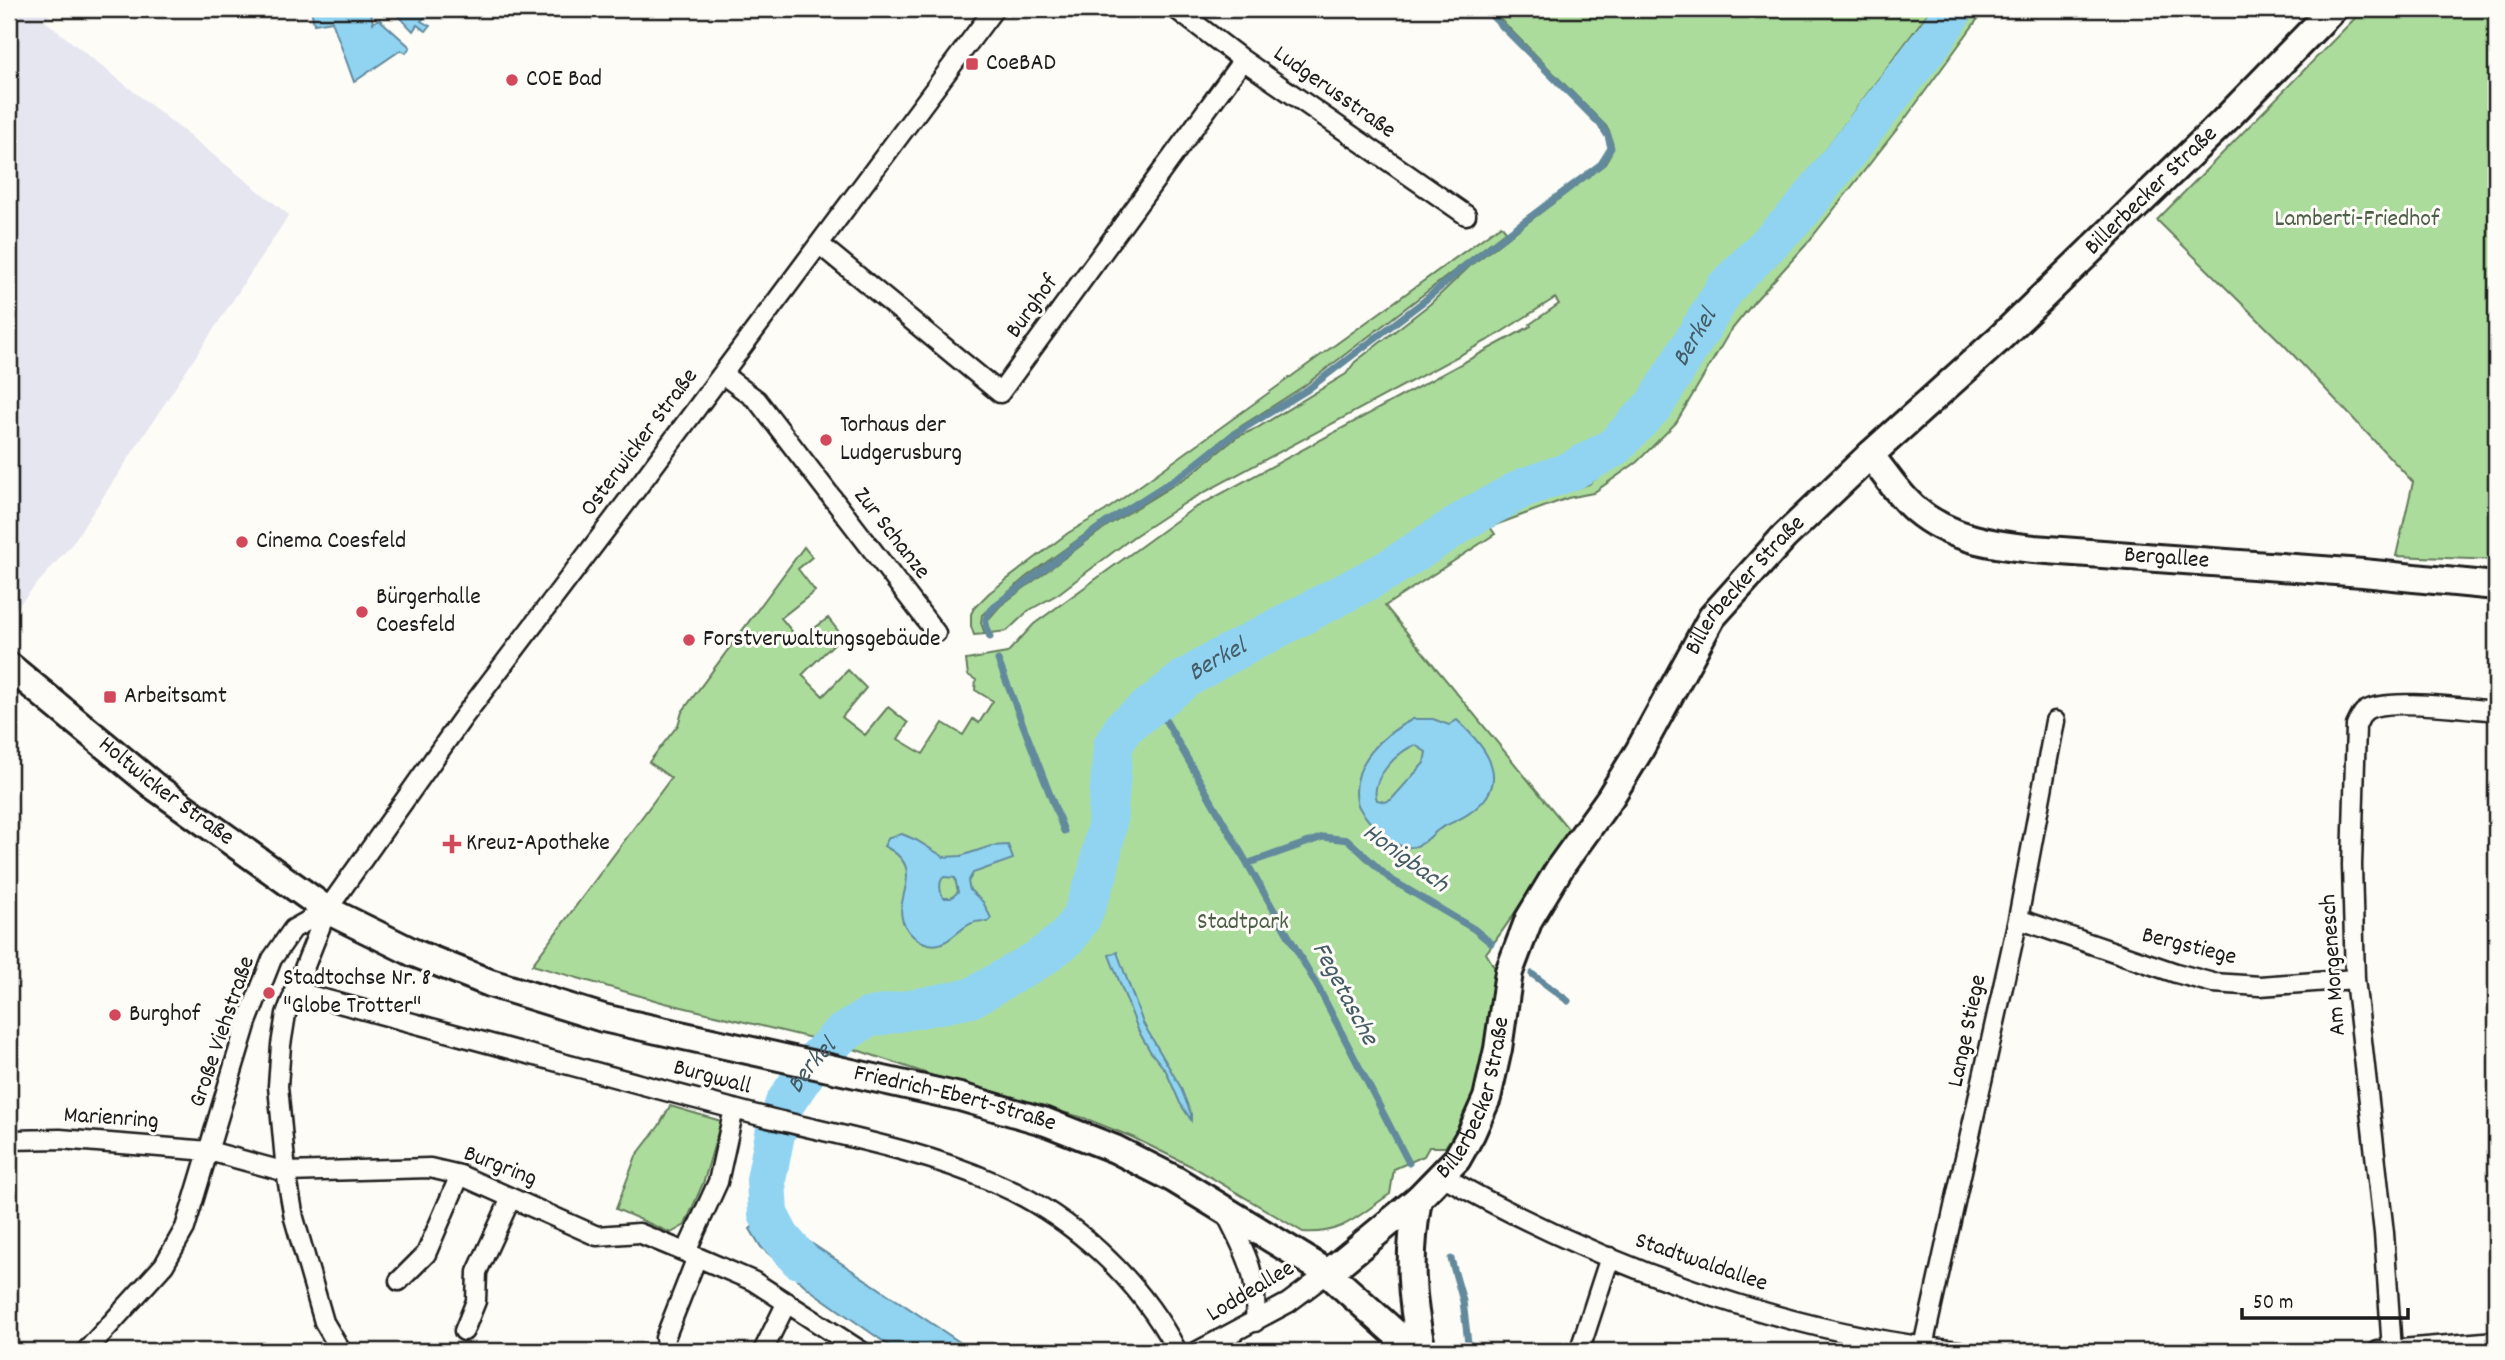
<svg xmlns="http://www.w3.org/2000/svg" width="2505" height="1360" font-family="Dekko,sans-serif">
<style>
.built{fill:#e6e6f1}
.green{fill:#acdc9c;stroke:#647c5c;stroke-width:2}
.water{fill:#90d4f2;stroke:#628a9c;stroke-width:2;fill-rule:evenodd}
.lines{fill:none;stroke-linecap:round;stroke-linejoin:round}
.stream{stroke:#628a9c;stroke-width:7}
.river{stroke:#90d4f2;stroke-width:40}
.street-casing{stroke:#1c1c1c;stroke-width:23}
.secondary-casing{stroke:#1c1c1c;stroke-width:32}
.street{stroke:#fdfcf7;stroke-width:18}
.secondary{stroke:#fdfcf7;stroke-width:26}
.poi-dot{fill:#d1495b;stroke:#fdfcf7;stroke-width:2.5}
.labels{text-anchor:middle;dominant-baseline:central;stroke-width:6;stroke-linejoin:round;paint-order:stroke}
.poi-label{font-size:24px;fill:#1c1c1c;stroke:#fdfcf7;text-anchor:start}
.street-label{font-size:24px;fill:#1c1c1c;stroke:#fdfcf7}
.park-label{font-size:24px;fill:#4e5f49;stroke:#fdfcf7}
.water-label{font-size:26px;font-style:italic;fill:#455c67;stroke:#fdfcf7}
</style>
<rect width="100%" height="100%" fill="#fdfcf7"/>
<filter id="ink" filterUnits="userSpaceOnUse"><feTurbulence type="fractalNoise" baseFrequency=".0143" numOctaves="2"/><feDisplacementMap in="SourceGraphic" scale="14" xChannelSelector="R" yChannelSelector="G"/><feConvolveMatrix kernelMatrix="1 2 1 2 8 2 1 2 1" color-interpolation-filters="sRGB"/></filter>
<g filter="url(#ink)">
<path class="built" d="M 9,9 L 54,9 L 45,21 L 289,215 L 72,544 L 9,616 Z"/>
<path class="green" d="M 1490,9 L 1931,9 L 1776,215 L 1710,284 L 1692,308 L 1645,394 L 1614,431 L 1576,457 L 1533,468 L 1486,488 L 1413,540 L 1280,615 L 1269,617 L 1191,664 L 1211,683 L 1225,672 L 1442,556 L 1499,517 L 1534,502 L 1589,484 L 1634,448 L 1668,412 L 1719,324 L 1737,301 L 1801,236 L 1972,9 L 1985,9 L 1905,119 L 1805,246 L 1754,302 L 1729,333 L 1676,423 L 1637,462 L 1593,493 L 1568,498 L 1490,527 L 1495,534 L 1385,606 L 1570,831 C 1540,871 1516,915 1486,953 L 1497,972 C 1487,1036 1485,1093 1445,1147 L 1429,1147 L 1424,1156 L 1394,1169 L 1390,1194 C 1359,1215 1342,1235 1303,1232 L 1195,1168 L 1132,1137 L 1084,1118 L 934,1076 L 845,1046 L 665,1003 L 532,965 L 671,778 L 649,762 L 678,725 L 682,712 L 804,547 L 812,557 L 798,569 L 815,591 L 781,618 L 799,640 L 828,618 L 842,636 L 802,675 L 823,696 L 848,670 L 866,688 L 842,717 L 865,735 L 888,707 L 908,723 L 898,739 L 923,754 L 943,723 L 963,735 L 973,719 L 979,723 L 993,701 L 975,690 L 976,680 L 968,675 L 966,660 L 1007,653 L 1034,624 L 1191,510 L 1531,326 L 1530,324 L 1559,304 L 1555,298 L 1492,338 L 1188,501 L 1133,537 L 1058,594 L 1028,611 L 1007,631 L 991,633 L 987,621 L 1000,606 L 1107,526 L 1190,475 L 1237,437 L 1257,428 L 1346,374 L 1355,362 L 1430,304 L 1470,266 L 1605,164 C 1614,150 1615,141 1606,126 Z
M 2364,9 L 2496,9 L 2496,560 L 2396,556 L 2413,482 L 2284,345 L 2157,220 Z
M 1501,225 L 1506,231 L 1304,386 L 1232,432 L 1185,470 L 1097,526 L 1026,577 L 982,615 L 981,623 L 985,634 L 974,635 L 971,626 L 971,614 L 974,608 L 989,593 L 1068,533 L 1105,511 Z
M 670,1106 L 721,1121 L 704,1181 L 685,1225 L 671,1233 L 616,1209 L 636,1156 L 659,1126 Z"/>
<path class="water" d="M 311,9 L 370,9 L 373,23 L 379,19 L 410,47 L 406,53 L 401,50 L 354,82 L 332,21 L 314,24 Z
M 392,9 L 432,9 L 421,21 L 430,26 L 426,31 L 417,25 L 413,31 Z
M 1413,719 L 1433,719 L 1449,725 L 1457,720 C 1486,747 1514,781 1471,812 C 1461,820 1448,823 1438,830 C 1428,838 1421,849 1406,847 C 1395,846 1383,836 1375,828 C 1369,821 1359,811 1357,802 C 1350,764 1383,734 1413,719 ZM 1415,745 L 1426,752 L 1424,763 L 1391,800 L 1385,802 L 1377,800 C 1369,780 1398,751 1415,745 Z
M 902,834 L 916,840 L 944,857 L 961,856 L 991,846 L 1008,845 L 1013,859 L 973,873 L 968,882 L 970,890 L 983,902 L 991,918 L 987,922 C 960,916 952,953 925,943 C 916,940 910,935 905,926 C 889,898 931,870 884,846 L 889,837 ZM 944,877 L 955,878 L 958,892 L 951,898 L 944,898 C 940,894 938,881 944,877 Z
M 1117,952 L 1143,1023 L 1180,1086 L 1191,1114 L 1191,1120 L 1180,1103 L 1166,1071 L 1150,1051 L 1139,1032 L 1109,955 Z
M 768,1214 L 782,1215 L 786,1224 L 793,1231 L 973,1351 L 897,1351 L 810,1290 L 761,1247 L 750,1229 Z"/>
<g class="lines">
<path class="stream" d="M 990,637 C 983,618 984,618 997,604 L 1104,524 L 1186,472 L 1233,435 L 1307,390 L 1424,301 L 1466,265 L 1601,164 L 1611,148 L 1608,136 L 1601,125 L 1485,9
M 998,660 L 1064,831
M 1155,702 L 1320,991 L 1409,1163
M 1249,863 L 1323,837 L 1348,840 L 1390,879 L 1474,929 L 1491,943
M 1532,974 L 1568,1001
M 1451,1259 L 1463,1301 L 1468,1343"/>
<path class="river" id="s1" d="M 799,1259 L 780,1237 L 768,1214 L 766,1180 L 775,1134 L 785,1103 L 811,1065 L 840,1035 L 867,1018 L 971,998 L 1039,959 L 1067,938 L 1082,916 L 1098,873 L 1107,824 L 1113,746 L 1124,727 L 1185,679 L 1217,660 L 1386,571 L 1470,517 L 1523,488 L 1571,471 L 1613,448 L 1655,404 L 1726,287 L 1803,209 L 1936,37 L 1954,9"/>
<g class="street-casing">
<path id="street" d="M 1176,9 L 1243,60 L 1466,215
M 819,244 L 1000,393 L 1243,60
M 722,374 L 757,400 L 936,633
M 2018,919 L 2176,973 L 2213,983 L 2260,986 L 2355,979
M 294,991 C 445,1032 597,1073 749,1113 C 830,1134 916,1148 993,1182 C 1070,1215 1138,1277 1177,1351
M 9,1140 L 60,1139 L 209,1151 L 286,1172 L 430,1168 L 460,1175 L 597,1236 L 639,1233 L 697,1257 L 753,1281 L 861,1351
M 1442,1176 C 1598,1264 1781,1332 1959,1351
M 1224,1210 C 1246,1254 1258,1271 1255,1322
M 686,1252 L 718,1182 L 734,1109
M 399,1281 L 426,1254 L 460,1175
M 464,1331 L 476,1301 L 477,1272 L 511,1198
M 665,1338 L 697,1257
M 1581,1346 L 1610,1257
M 2392,1350 L 2384,1233 L 2355,979 L 2352,865 L 2356,726 C 2358,722 2361,715 2364,712 C 2381,696 2471,709 2496,711
M 86,1351 L 164,1265 L 185,1228 L 247,1022 L 272,959 L 293,929 L 327,910
M 341,1351 L 324,1322 L 294,1218 L 286,1172 L 278,1086 L 281,1045 L 286,1014 L 327,910 L 462,719 L 632,495 L 994,9
M 763,1351 L 787,1302
M 1198,1351 L 1288,1303 L 1328,1273
M 1922,1351 L 2018,919 L 2055,721
M 2378,1351 L 2496,1341"/>
</g>
<g class="secondary-casing">
<g id="secondary">
<path id="s2" d="M 1870,455 C 1885,473 1898,495 1916,510 C 1949,538 1993,545 2034,549 L 2363,573 L 2496,586"/>
<path id="s3" d="M 9,666 L 154,786 L 327,910 L 414,953 L 490,983 L 603,1018 L 960,1097 L 1046,1122 L 1115,1149 L 1174,1179 L 1328,1273 L 1415,1351"/>
<path d="M 1418,1199 C 1408,1255 1410,1296 1422,1351"/>
<path id="s4" d="M 1328,1273 L 1418,1199 L 1457,1159 L 1471,1134 L 1487,1098 L 1498,1049 L 1509,972 L 1529,919 L 1561,866 L 1610,798 L 1639,751 L 1712,617 L 1784,537 L 1870,455 L 1999,339 L 2221,124 L 2333,9"/>
</g>
</g>
<use href="#street" class="street"/>
<use href="#secondary" class="secondary"/>
</g>
</g>
<g class="poi-dot">
<rect x="965" y="57" width="14" height="14" rx="3.5"/>
<circle cx="512" cy="80" r="7"/>
<circle cx="826" cy="440" r="7"/>
<circle cx="242" cy="542" r="7"/>
<circle cx="362" cy="612" r="7"/>
<circle cx="689" cy="640" r="7"/>
<rect x="103" y="690" width="14" height="14" rx="3.5"/>
<path d="M448.5 833.5h7v7h7v7h-7v7h-7v-7h-7v-7h7z"/>
<circle cx="269" cy="993" r="7"/>
<circle cx="115" cy="1015" r="7"/>
</g>
<g class="labels">
<g class="poi-label">
<text x="986" y="64">CoeBAD</text>
<text x="526" y="80">COE Bad</text>
<text x="840" y="426">Torhaus der<tspan x="840" dy="28">Ludgerusburg</tspan></text>
<text x="256" y="542">Cinema Coesfeld</text>
<text x="376" y="598">Bürgerhalle<tspan x="376" dy="28">Coesfeld</tspan></text>
<text x="703" y="640">Forstverwaltungsgebäude</text>
<text x="124" y="697">Arbeitsamt</text>
<text x="466" y="844">Kreuz-Apotheke</text>
<text x="283" y="979">Stadtochse Nr. 8<tspan x="283" dy="28">"Globe Trotter"</tspan></text>
<text x="129" y="1015">Burghof</text>
</g>
<g class="street-label">
<text transform="translate(1334 93) rotate(35)">Ludgerusstraße</text>
<text stroke="none"><textPath href="#s4" startOffset="1391">Billerbecker Straße</textPath></text>
<text transform="translate(1033 307) rotate(-54)">Burghof</text>
<text transform="translate(640 443) rotate(-53)">Osterwicker Straße</text>
<text transform="translate(891 534) rotate(52)">Zur Schanze</text>
<text stroke="none"><textPath href="#s2" startOffset="331">Bergallee</textPath></text>
<text stroke="none"><textPath href="#s4" startOffset="824">Billerbecker Straße</textPath></text>
<text stroke="none"><textPath href="#s3" startOffset="201">Holtwicker Straße</textPath></text>
<text transform="translate(2189 947) rotate(14)">Bergstiege</text>
<text transform="translate(2334 965) rotate(-94)">Am Morgenesch</text>
<text transform="translate(1968 1031) rotate(-78)">Lange Stiege</text>
<text transform="translate(223 1032) rotate(-71)">Große Viehstraße</text>
<text transform="translate(712 1078) rotate(15)">Burgwall</text>
<text stroke="none"><textPath href="#s4" startOffset="236">Billerbecker Straße</textPath></text>
<text stroke="none"><textPath href="#s3" startOffset="1059">Friedrich-Ebert-Straße</textPath></text>
<text transform="translate(111 1119) rotate(4)">Marienring</text>
<text transform="translate(500 1167) rotate(21)">Burgring</text>
<text transform="translate(1701 1263) rotate(19)">Stadtwaldallee</text>
<text transform="translate(1251 1292) rotate(-31)">Loddeallee</text>
</g>
<g class="park-label">
<text x="2357" y="220">Lamberti-Friedhof</text>
<text x="1243" y="923">Stadtpark</text>
</g>
<g class="water-label">
<text stroke="none"><textPath href="#s1" startOffset="1433">Berkel</textPath></text>
<text stroke="none"><textPath href="#s1" startOffset="845">Berkel</textPath></text>
<text transform="translate(1405 859) rotate(36)">Honigbach</text>
<text transform="translate(1344 994) rotate(62)">Fegetasche</text>
<text stroke="none"><textPath href="#s1" startOffset="214">Berkel</textPath></text>
</g>
</g>
<rect width="2505" height="1360" fill="none" stroke="#fdfcf7" stroke-width="35"/>
<rect x="18" y="18" width="2470" height="1325" fill="none" stroke="#1c1c1c" stroke-width="2.5" filter="url(#ink)"/>
<path d="M2242 1308v10h166v-10" fill="none" stroke="#1c1c1c" stroke-width="3.5"/>
<text x="2253" y="1308" font-size="21" fill="#1c1c1c" stroke="#fdfcf7" stroke-width="5" paint-order="stroke">50 m</text>
</svg>
